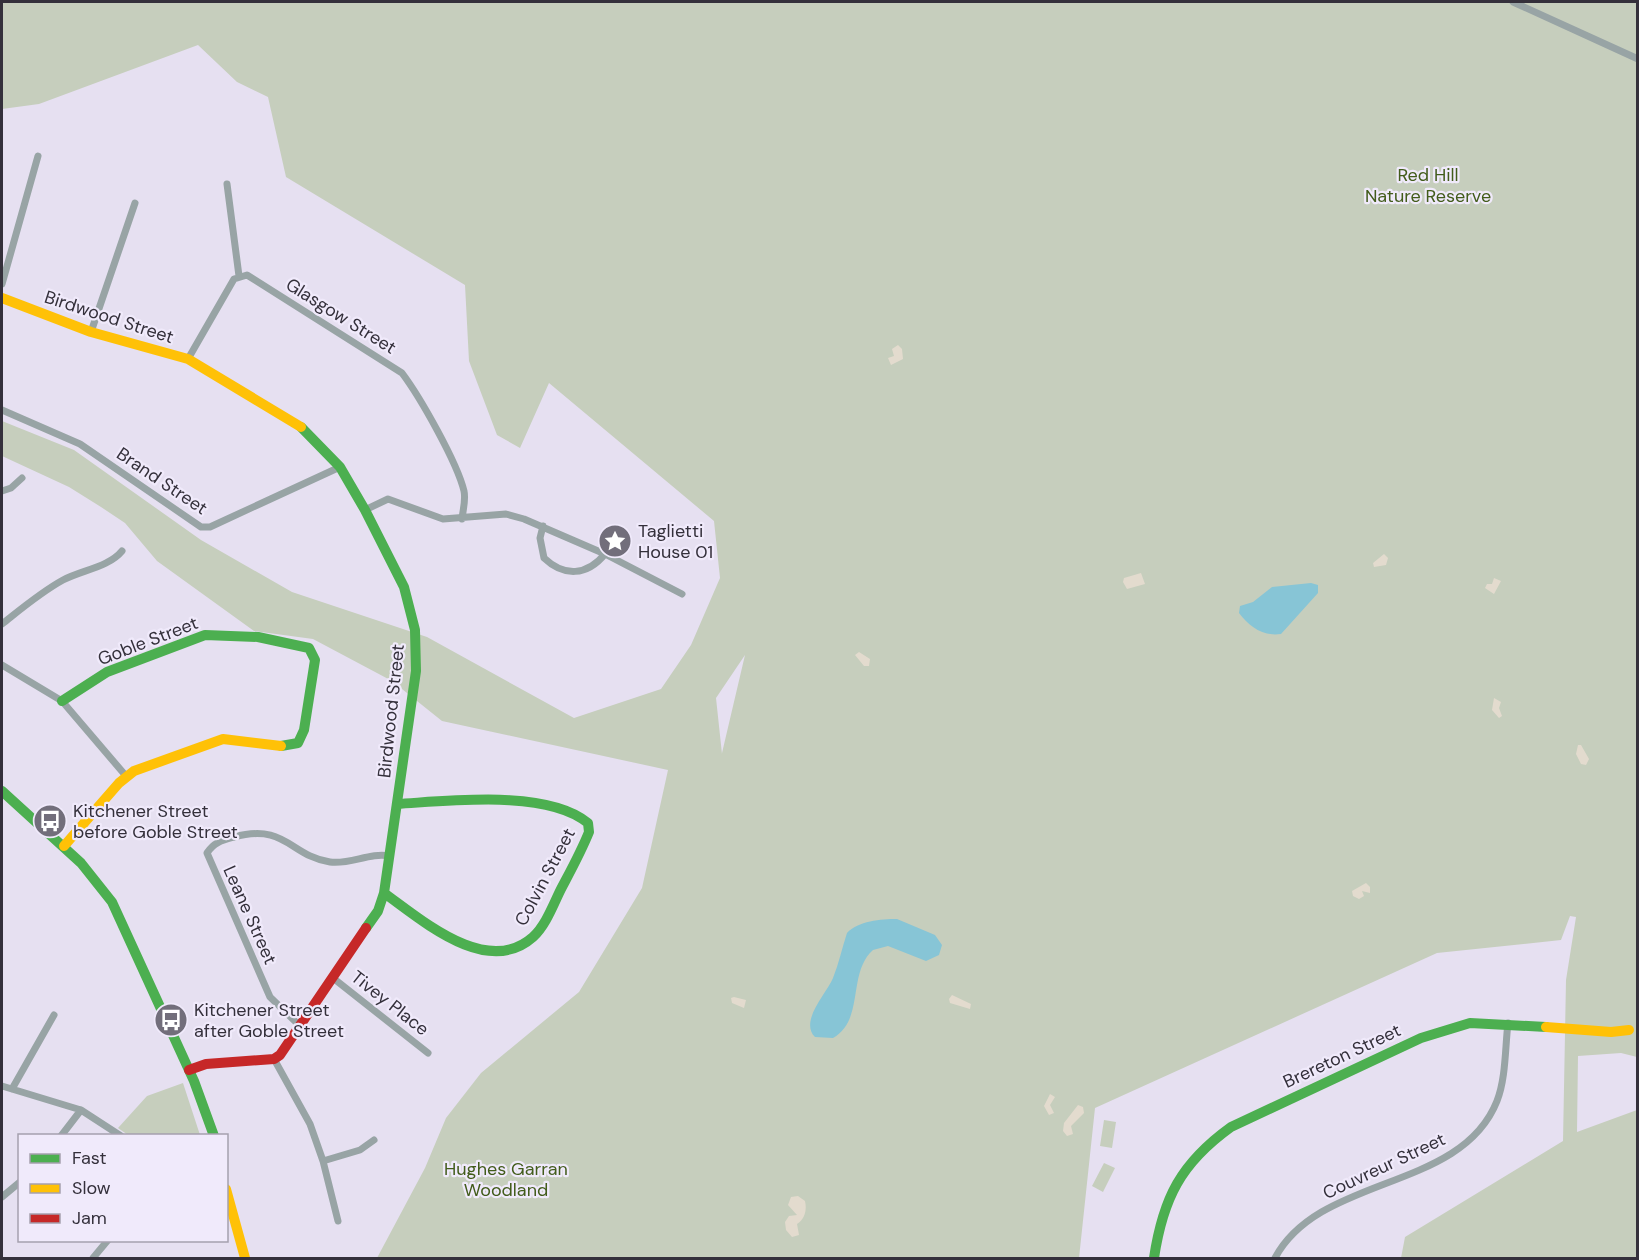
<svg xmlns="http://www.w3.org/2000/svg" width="1639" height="1260" font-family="'DM Sans',sans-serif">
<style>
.green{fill:#c6cebd;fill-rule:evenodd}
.sand{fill:#e3dbce}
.water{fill:#87c5d6}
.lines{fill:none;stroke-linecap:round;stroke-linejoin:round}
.street{stroke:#98a4a5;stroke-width:7}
.fast{stroke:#4caf50;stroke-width:10}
.slow{stroke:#ffc107;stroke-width:10}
.jam{stroke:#c62828;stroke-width:10}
.labels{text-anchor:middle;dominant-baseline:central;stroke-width:4.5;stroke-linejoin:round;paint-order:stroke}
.park-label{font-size:18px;fill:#425c1b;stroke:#f0eafb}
.street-label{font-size:18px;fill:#34303b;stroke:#f0eafb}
.poi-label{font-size:18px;fill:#34303b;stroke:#f0eafb;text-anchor:start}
</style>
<rect width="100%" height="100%" fill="#e6e0f1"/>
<path class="green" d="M 2,2 L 1637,2 L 1637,1057 L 1621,1053 L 1578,1056 L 1577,1132 L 1637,1110 L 1637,1258 L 1401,1258 L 1405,1237 L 1563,1141 L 1566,980 L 1576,917 L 1570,916 L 1561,940 L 1437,953 L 1095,1108 L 1079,1258 L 377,1258 L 425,1168 L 446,1118 L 481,1073 L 579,992 L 642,888 L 668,770 L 442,721 L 392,681 L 313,639 L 254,631 L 157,561 L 125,523 L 101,507 L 69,487 L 2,456 L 2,421 L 74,450 L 201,540 L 292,592 L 427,637 L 574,718 L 661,689 L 691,645 L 720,578 L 714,521 L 549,383 L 520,448 L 497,435 L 469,361 L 465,285 L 286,177 L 268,97 L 237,82 L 198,45 L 39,104 L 2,109 ZM 745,655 L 722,753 L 722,754 L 716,698 Z
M 183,1083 L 200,1135 L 128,1135 L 118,1128 L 147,1096 Z
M 1104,1120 L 1116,1122 L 1112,1148 L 1100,1146 Z
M 1104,1163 L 1115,1168 L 1103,1192 L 1092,1186 Z"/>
<path class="sand" d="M 898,345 L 902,349 L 903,359 L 891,365 L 888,358 L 894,356 L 892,349 Z
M 1384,554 L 1388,558 L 1386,565 L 1374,567 L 1373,563 Z
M 1141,573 L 1145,584 L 1127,589 L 1123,582 L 1124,578 Z
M 1494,578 L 1501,581 L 1494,594 L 1485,588 L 1487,584 L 1492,584 Z
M 859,652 L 870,659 L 869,666 L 864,666 L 855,655 Z
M 1494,698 L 1501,702 L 1499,708 L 1502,716 L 1499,718 L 1492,710 Z
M 1578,745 L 1581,745 L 1589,759 L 1586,765 L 1581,764 L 1576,754 Z
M 1366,883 L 1370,887 L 1370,893 L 1362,891 L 1364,896 L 1359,899 L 1353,896 L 1352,891 Z
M 952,995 L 971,1004 L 970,1009 L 950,1003 L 949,999 Z
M 734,997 L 746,1000 L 744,1008 L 732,1003 L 731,998 Z
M 1050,1094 L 1055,1097 L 1050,1105 L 1054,1113 L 1049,1115 L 1044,1106 Z
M 1078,1105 L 1083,1107 L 1084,1113 L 1071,1126 L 1073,1134 L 1067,1136 L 1063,1131 L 1064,1123 Z
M 798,1196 L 805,1201 C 807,1210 805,1219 797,1224 L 799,1235 L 792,1237 L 786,1230 L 785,1222 L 789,1216 L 797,1215 L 788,1205 L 791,1197 Z"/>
<path class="water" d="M 1311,583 L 1318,585 L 1318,593 L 1281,634 C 1263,637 1249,626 1239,613 L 1240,606 L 1253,602 L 1272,587 Z
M 897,919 L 935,935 L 942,945 L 939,955 L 926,961 L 888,946 L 873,950 C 847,973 865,1020 833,1038 L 815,1037 C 799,1021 827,993 833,978 C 839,963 842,948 847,933 C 858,921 881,919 897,919 Z"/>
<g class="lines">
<path class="street" d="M 1513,2 L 1638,59
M 227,184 L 239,276
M 2,284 L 38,156
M 91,332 L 135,203
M 188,359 L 234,279 L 247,275 L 402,373 C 420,397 457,462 464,491 C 466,500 463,509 462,519
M 2,410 L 80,444 L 201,527 L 210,527 L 340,467
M 2,491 L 11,488 L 22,478
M 365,510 L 388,499 L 443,519 L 506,514 L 524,519 L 605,554 L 682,594
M 543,526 L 540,538 L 544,558 C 564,577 587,576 605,554
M 2,624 C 21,609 41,592 63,580 C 82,570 109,567 122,551
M 2,665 L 62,701 L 126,776
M 333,978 L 428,1053
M 300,1026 L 270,997 L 207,853 C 214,842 223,840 234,837 C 286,823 290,856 330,862 C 350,865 370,852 390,856
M 274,1059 L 310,1124 L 323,1161 L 338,1221
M 2,1086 L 81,1110 L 121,1136
M 12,1089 L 54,1015
M 61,1136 L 81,1110
M 323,1161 L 360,1150 L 374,1140
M 2,1197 L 20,1182
M 93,1258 L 108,1240
M 1275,1258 C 1320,1174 1461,1192 1497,1101 C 1506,1078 1505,1048 1508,1023"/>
<path class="fast" d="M 301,427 L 340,467 L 365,510 L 404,587 L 415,630 L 416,671 L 384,893 L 378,911 L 366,928
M 62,701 L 107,672 L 205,635 L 258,637 L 309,648 L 315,660 L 304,730 L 298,743 L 281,746
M 2,791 L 81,863 L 112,902 L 194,1081 L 214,1136
M 384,893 C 422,920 487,978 533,937 C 546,925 553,905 561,889 C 571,870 581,852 589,832 L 588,823 C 547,789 449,801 397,804
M 1154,1258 C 1163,1198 1181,1163 1231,1127 L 1421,1038 L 1470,1023 L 1546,1027"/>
<path class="slow" d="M 2,298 L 91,332 L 188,359 L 301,427
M 64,846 L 119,783 L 134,771 L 223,739 L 281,746
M 1546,1027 L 1611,1032 L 1629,1030
M 226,1189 L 245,1258"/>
<path class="jam" d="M 189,1070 L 206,1064 L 274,1059 L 280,1055 L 366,928"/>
</g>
<defs>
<g id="sight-disc" transform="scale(1.725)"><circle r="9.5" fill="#726e7b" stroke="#f0eafb"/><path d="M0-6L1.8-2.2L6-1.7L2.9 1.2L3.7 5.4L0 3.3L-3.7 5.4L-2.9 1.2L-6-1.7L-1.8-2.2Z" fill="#fff"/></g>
<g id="bus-disc" transform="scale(1.725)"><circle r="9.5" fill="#726e7b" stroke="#f0eafb"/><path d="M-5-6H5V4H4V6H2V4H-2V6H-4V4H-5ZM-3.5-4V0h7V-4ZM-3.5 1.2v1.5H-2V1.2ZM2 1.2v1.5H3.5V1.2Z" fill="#fff"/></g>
</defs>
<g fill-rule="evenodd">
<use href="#sight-disc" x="615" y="541"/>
<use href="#bus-disc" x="50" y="821"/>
<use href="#bus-disc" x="171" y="1020"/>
</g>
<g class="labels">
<g class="park-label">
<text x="1428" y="175">Red Hill<tspan x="1428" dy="21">Nature Reserve</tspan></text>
<text x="506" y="1169">Hughes Garran<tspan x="506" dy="21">Woodland</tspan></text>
</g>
<g class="street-label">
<text transform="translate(341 316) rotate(32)">Glasgow Street</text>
<text transform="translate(109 317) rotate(18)">Birdwood Street</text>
<text transform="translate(162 481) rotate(34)">Brand Street</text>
<text transform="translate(148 641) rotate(-21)">Goble Street</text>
<text transform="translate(391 711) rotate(-84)">Birdwood Street</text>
<text transform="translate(545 877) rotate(-62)">Colvin Street</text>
<text transform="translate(250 915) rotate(66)">Leane Street</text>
<text transform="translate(390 1003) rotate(38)">Tivey Place</text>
<text transform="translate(1342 1056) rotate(-25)">Brereton Street</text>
<text transform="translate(1384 1166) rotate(-25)">Couvreur Street</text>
</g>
<g class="poi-label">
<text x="638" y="531">Taglietti<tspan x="638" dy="21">House 01</tspan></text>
<text x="73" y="811">Kitchener Street<tspan x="73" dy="21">before Goble Street</tspan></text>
<text x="194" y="1010">Kitchener Street<tspan x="194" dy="21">after Goble Street</tspan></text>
</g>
</g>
<rect width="1639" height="1260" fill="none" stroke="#34303b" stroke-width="6"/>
<rect x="18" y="1134" width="210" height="108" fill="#f0eafb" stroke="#a5a0ae" stroke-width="1.5"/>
<rect x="30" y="1154" width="30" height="9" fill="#4caf50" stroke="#a5a0ae" stroke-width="1.5"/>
<text x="72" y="1164" font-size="18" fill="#34303b">Fast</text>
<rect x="30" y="1184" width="30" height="9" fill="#ffc107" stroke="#a5a0ae" stroke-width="1.5"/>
<text x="72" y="1194" font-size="18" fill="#34303b">Slow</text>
<rect x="30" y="1214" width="30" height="9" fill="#c62828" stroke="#a5a0ae" stroke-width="1.5"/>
<text x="72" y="1224" font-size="18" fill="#34303b">Jam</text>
</svg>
